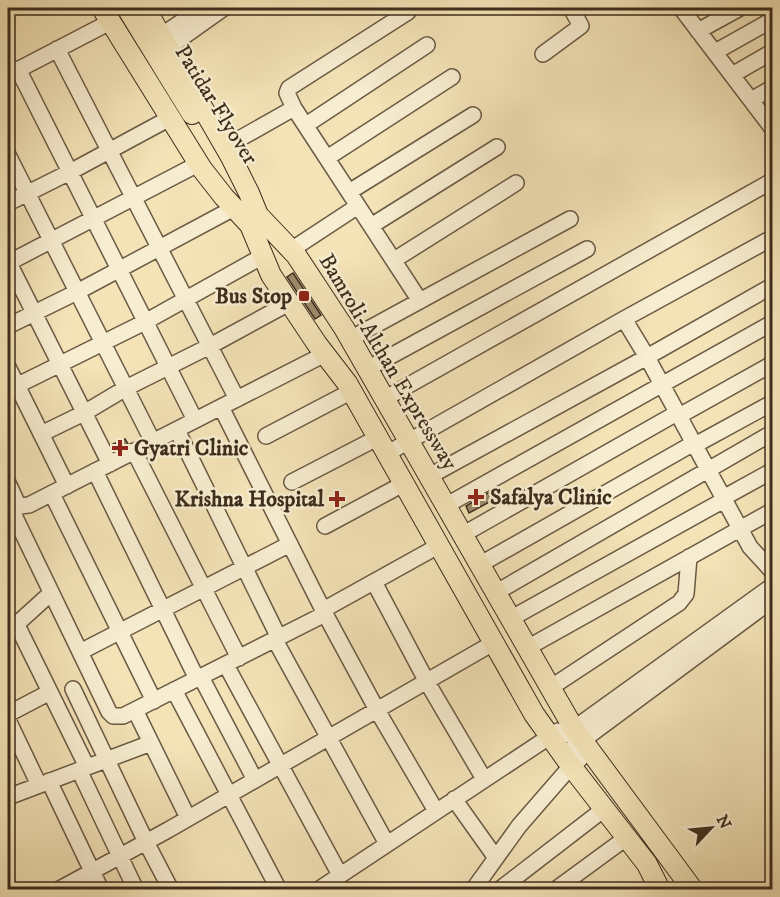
<svg xmlns="http://www.w3.org/2000/svg" width="780" height="897" font-family="'IM FELL DW Pica',serif">
<style>
.shadow{fill:#0003}
.building{fill:#9c8c6d;stroke:#3e2d1d;stroke-width:1.5}
.lines{fill:none;stroke-linecap:round;stroke-linejoin:round}
.minor-casing{stroke:#6b5a44;stroke-width:18}
.major-casing{stroke:#3e2d1d;stroke-width:22}
.minor{stroke:#f7edd0;stroke-width:15}
.major{stroke:#f3e3b7;stroke-width:20}
.poi-dot{fill:#8f2418;stroke:#f7edd0;stroke-width:2}
.labels{text-anchor:middle;dominant-baseline:central;stroke-width:5;stroke-linejoin:round;paint-order:stroke}
.street-label{font-size:22px;fill:#3e2d1d;stroke:#f7edd0}
.poi-label{font-size:22px;font-weight:bold;fill:#3e2d1d;stroke:#f7edd0;text-anchor:end}
</style>
<rect width="100%" height="100%" fill="#f3e3b7"/>
<filter id="stains"><feTurbulence type="fractalNoise" baseFrequency=".00333" numOctaves="4"/><feColorMatrix values="0 0 0 0 .2 0 0 0 0 .09 0 0 0 0 .02 0 0 0 .5 -.17"/></filter>
<radialGradient id="worn" r=".72"><stop offset=".6" stop-color="#630" stop-opacity="0"/><stop offset="1" stop-color="#630" stop-opacity=".3"/></radialGradient>
<path class="shadow" d="M 294,273 L 321,313 L 315,317 L 289,277 Z"/>
<path class="building" d="M 293,273 L 321,315 L 315,319 L 287,277 Z
M 125,439 L 128,444 L 114,451 L 111,445 Z
M 491,491 L 495,499 L 469,513 L 466,506 Z"/>
<g class="lines">
<g class="minor-casing">
<path id="minor" d="M 681,8 L 772,128
M 408,12 L 289,88 L 287,93 L 294,108 L 420,301
M 698,31 L 740,8
M 162,35 L 202,8
M 169,47 L 224,8
M 57,49 L 237,399
M 715,52 L 772,20
M 543,54 L 581,26 L 571,8
M 18,69 L 195,420
M 8,75 L 110,22
M 732,75 L 772,52
M 751,100 L 772,88
M 306,125 L 427,45
M 225,147 L 294,108
M 8,155 L 153,442
M 327,158 L 452,77
M 349,192 L 473,115
M 8,203 L 70,172 L 170,118
M 371,226 L 497,147
M 291,250 L 358,206
M 394,260 L 516,183
M 8,261 L 110,464
M 8,263 L 198,164
M 624,319 L 647,357 L 750,547 L 772,571
M 8,326 L 77,292 L 234,208
M 350,339 L 570,219
M 8,367 L 67,486
M 367,369 L 587,249
M 8,390 L 145,322 L 263,256
M 384,399 L 772,181
M 221,407 L 323,610 L 377,710 L 436,811
M 679,416 L 772,364
M 177,430 L 279,638
M 41,434 L 84,413 L 126,388 L 210,346 L 289,303
M 266,436 L 352,391
M 695,445 L 772,403
M 134,451 L 239,658
M 388,453 L 624,319 L 772,238
M 95,471 L 197,679
M 428,477 L 647,357 L 772,286
M 292,482 L 379,437
M 8,483 L 19,507
M 52,494 L 154,701
M 723,498 L 772,471
M 445,506 L 772,323
M 8,507 L 29,505 L 325,354
M 10,507 L 109,712 L 113,716 L 123,716 L 325,614
M 325,526 L 405,483
M 462,535 L 677,413
M 479,565 L 694,443
M 374,582 L 427,682 L 484,779
M 495,593 L 772,433
M 323,610 L 440,545
M 510,619 L 724,500
M 17,625 L 87,767
M 8,632 L 51,593
M 275,640 L 387,844
M 527,648 L 772,511
M 80,652 L 290,544
M 226,665 L 340,875
M 201,677 L 255,780
M 550,688 L 679,603 L 686,594 L 689,557
M 73,689 L 146,842 L 171,890
M 174,690 L 279,890
M 135,710 L 188,818
M 8,714 L 50,692
M 8,720 L 39,785
M 565,735 L 772,586
M 571,749 L 772,600
M 79,770 L 136,890
M 49,781 L 101,890
M 8,797 L 151,743
M 454,799 L 496,858
M 58,890 L 168,830 L 495,642
M 318,890 L 558,731
M 473,890 L 519,826 L 571,766 L 580,759
M 499,890 L 604,809
M 555,890 L 626,838"/>
</g>
<g class="major-casing">
<path id="major" d="M 102,8 L 202,169 L 224,197 L 250,225 L 271,275 L 317,344 L 347,383 L 534,714 L 571,766 L 647,864 L 660,890
M 127,8 L 192,114
M 145,8 L 231,157 L 249,193 L 258,215 L 296,255 L 344,328 L 574,729 L 693,890"/>
</g>
<use href="#minor" class="minor"/>
<use href="#major" class="major"/>
</g>
<g class="poi-dot">
<rect x="298" y="290" width="12" height="12" rx="3"/>
<path d="M117 439h6v6h6v6h-6v6h-6v-6h-6v-6h6z"/>
<path d="M473 488h6v6h6v6h-6v6h-6v-6h-6v-6h6z"/>
<path d="M334 490h6v6h6v6h-6v6h-6v-6h-6v-6h6z"/>
</g>
<g class="labels">
<g class="street-label">
<text transform="translate(216 105) rotate(58)">Patidar Flyover</text>
<text transform="translate(388 362) rotate(59)">Bamroli-Althan Expressway</text>
</g>
<g class="poi-label">
<text x="292" y="296">Bus Stop</text>
<text x="134" y="448" text-anchor="start">Gyatri Clinic</text>
<text x="490" y="497" text-anchor="start">Safalya Clinic</text>
<text x="324" y="499">Krishna Hospital</text>
</g>
</g>
<rect width="780" height="897" fill="none" stroke="#f3e3b7" stroke-width="30"/>
<rect x="9" y="9" width="762" height="879" fill="none" stroke="#3e2d1d" stroke-width="3"/>
<rect x="15" y="15" width="750" height="867" fill="none" stroke="#3e2d1d" stroke-width="1.5"/>
<g transform="translate(711 828) rotate(64)" stroke="#f7edd0" stroke-width="4.5" paint-order="stroke">
<path d="M0-4.5L10 22L0 15L-10 22Z" fill="#3e2d1d"/>
<text y="-9" font-size="16" font-weight="bold" text-anchor="middle" fill="#3e2d1d">N</text>
</g>
<rect width="100%" height="100%" filter="url(#stains)"/>
<rect width="100%" height="100%" fill="url(#worn)"/>
</svg>
